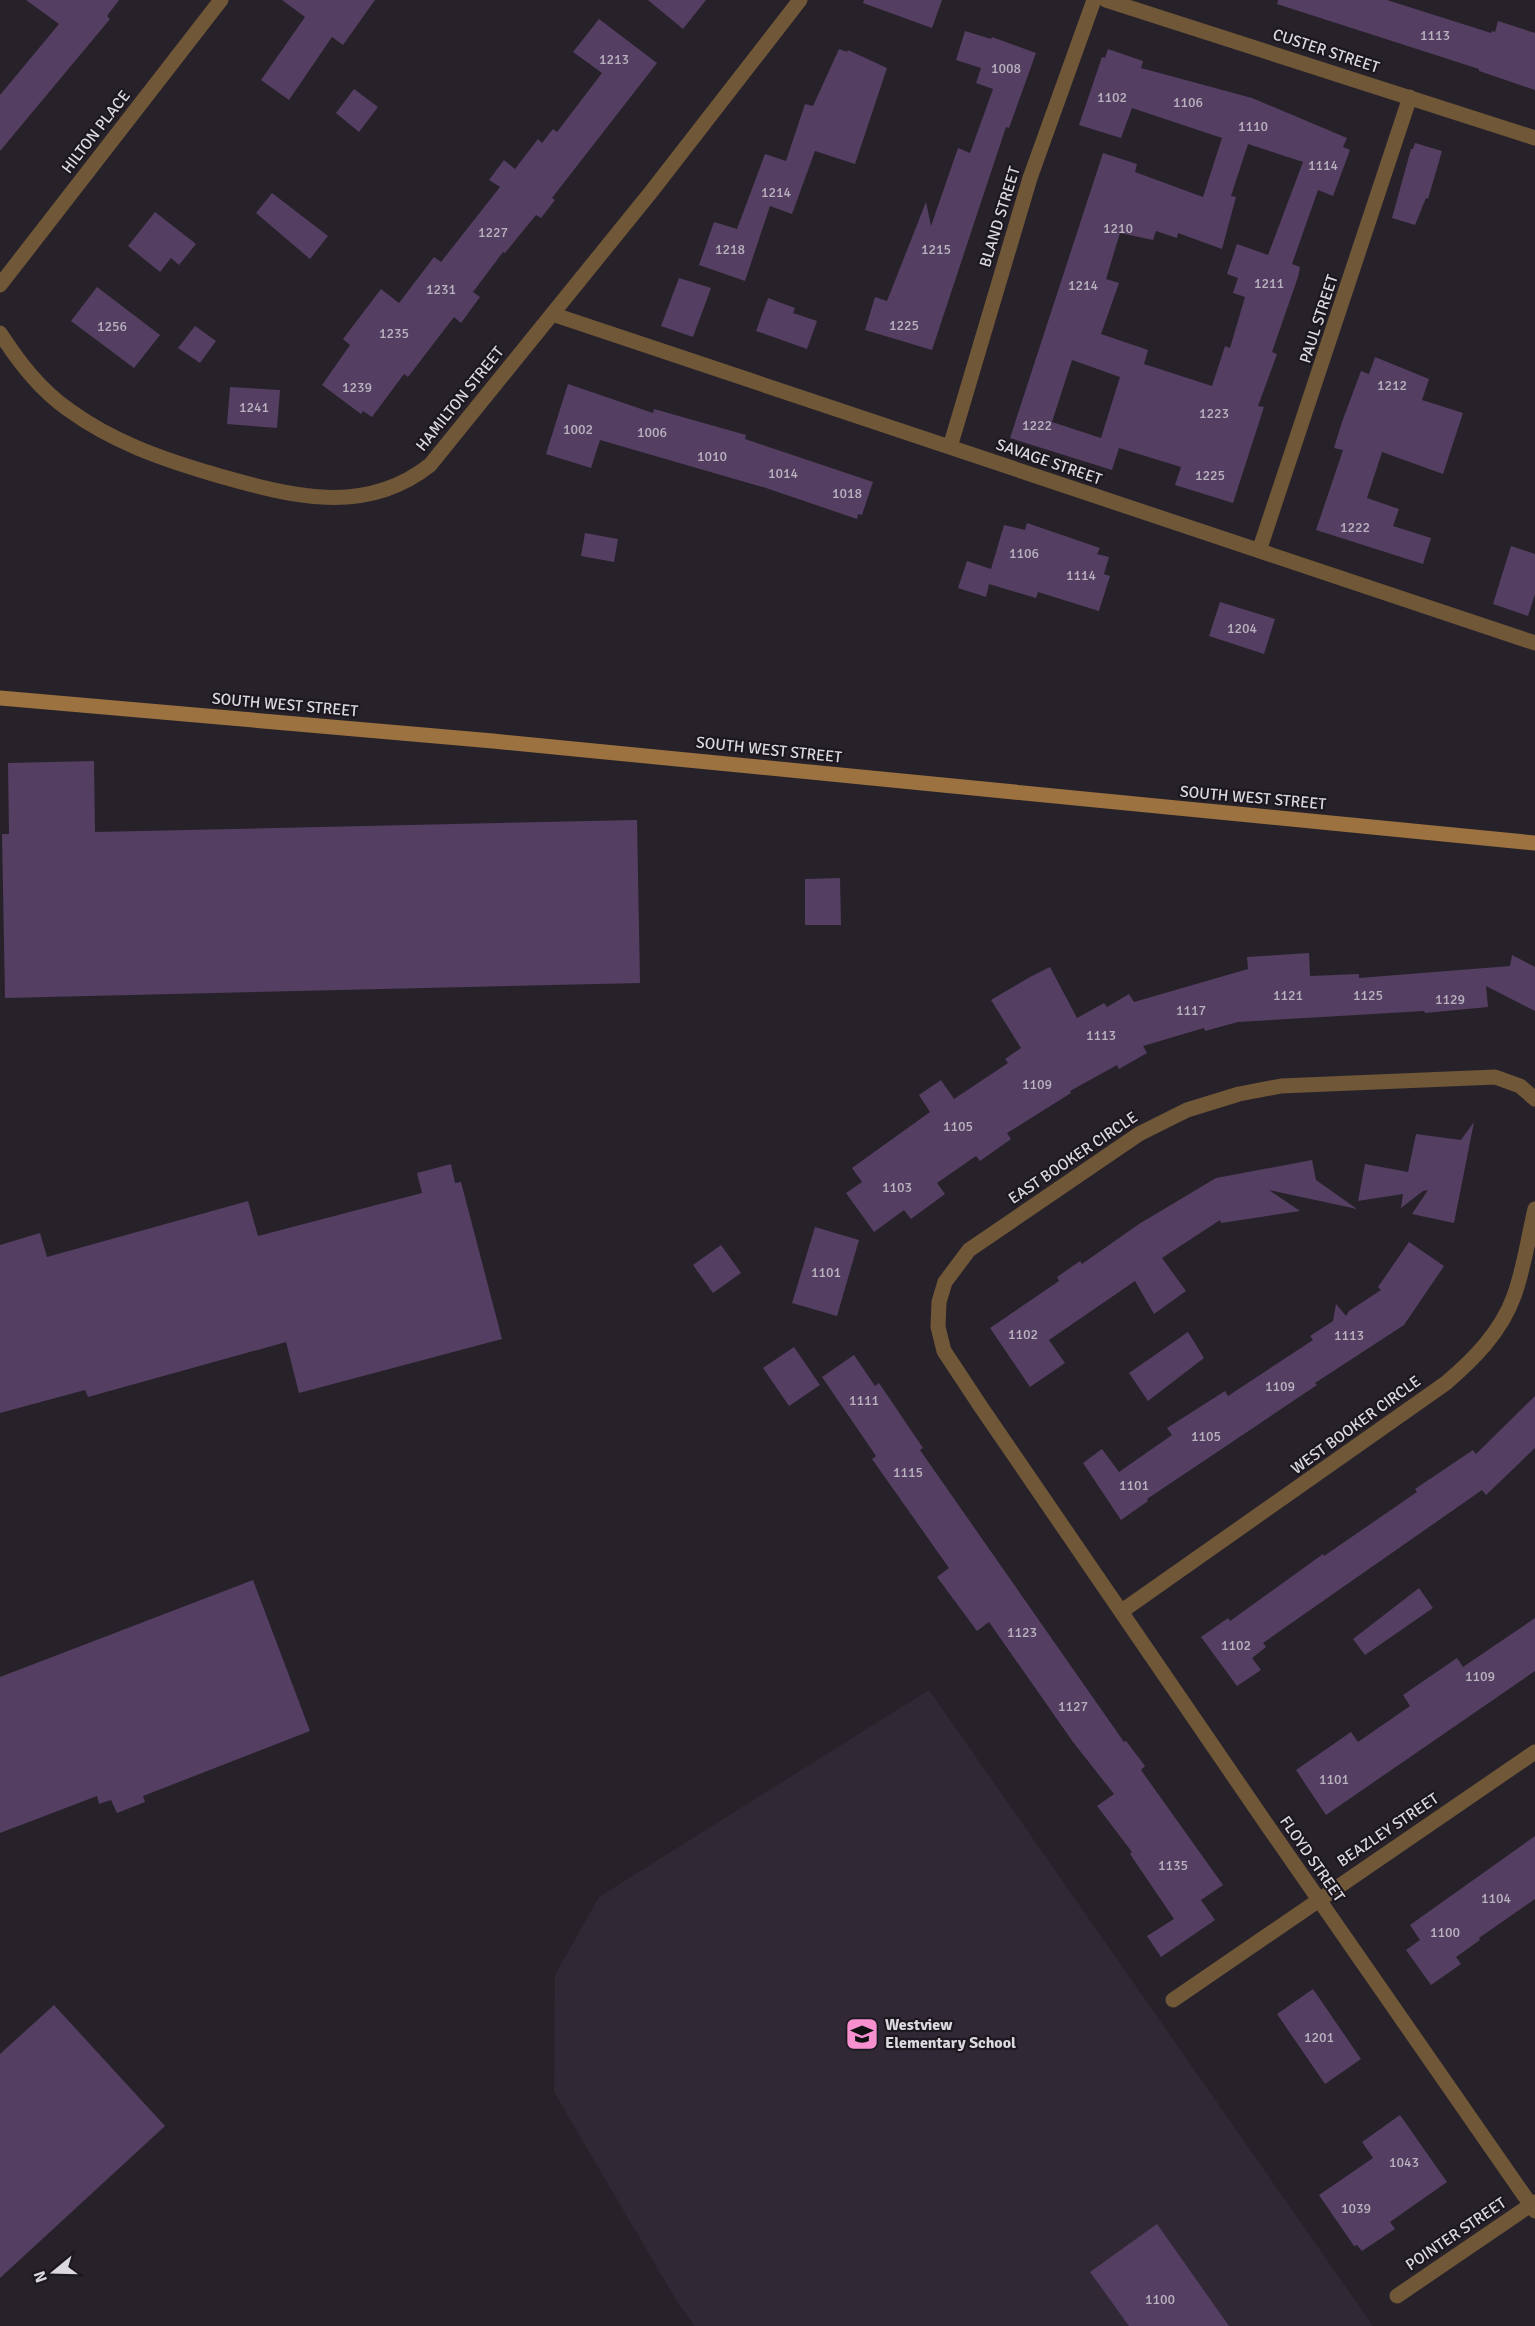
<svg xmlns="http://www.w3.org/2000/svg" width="1535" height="2326" font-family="Signika,sans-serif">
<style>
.built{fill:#312836}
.building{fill:#543e61;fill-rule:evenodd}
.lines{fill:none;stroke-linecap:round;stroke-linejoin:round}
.street{stroke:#705738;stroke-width:15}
.secondary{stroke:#9b7240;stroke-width:15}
.labels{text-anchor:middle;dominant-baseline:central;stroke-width:4.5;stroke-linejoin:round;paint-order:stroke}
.number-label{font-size:14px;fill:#b9b2bf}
.street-label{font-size:16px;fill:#dbd8de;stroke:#1d1820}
.poi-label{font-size:16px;font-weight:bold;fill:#dbd8de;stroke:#1d1820;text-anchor:start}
</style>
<rect width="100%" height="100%" fill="#27222a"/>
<path class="built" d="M 929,1690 L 1373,2326 L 695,2326 L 678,2303 L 554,2092 L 555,1975 L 599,1897 Z"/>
<path class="building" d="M 26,0 L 119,0 L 107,16 L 110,19 L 0,151 L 0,95 L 59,24 Z
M 282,0 L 375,0 L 343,45 L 332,37 L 289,100 L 261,80 L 305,17 Z
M 648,0 L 706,0 L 683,29 Z
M 864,0 L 942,0 L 932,28 L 863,3 Z
M 1278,0 L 1387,0 L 1491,33 L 1492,31 L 1495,32 L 1498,21 L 1535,33 L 1535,90 L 1479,71 L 1479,69 L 1277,4 Z
M 599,19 L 657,63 L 552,198 L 555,200 L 541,218 L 536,215 L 505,253 L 503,252 L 473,292 L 480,297 L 461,323 L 454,317 L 408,377 L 404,374 L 372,417 L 363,411 L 361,414 L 322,385 L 350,345 L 343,339 L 381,289 L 399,303 L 434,257 L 441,262 L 500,187 L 489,180 L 504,160 L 515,169 L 538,139 L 542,143 L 553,129 L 557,132 L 602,73 L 573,52 Z
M 965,31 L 991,39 L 992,37 L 1036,53 L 1009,128 L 1006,127 L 932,350 L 865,330 L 875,297 L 887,301 L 926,202 L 931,226 L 958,148 L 970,153 L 993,89 L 976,83 L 981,68 L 956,60 Z
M 839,49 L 847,52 L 848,50 L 887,68 L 855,164 L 815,151 L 792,214 L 770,206 L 745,281 L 699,265 L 714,222 L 737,229 L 765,154 L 786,161 L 805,104 L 813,106 Z
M 1108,49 L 1143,61 L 1141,68 L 1252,98 L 1347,138 L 1343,147 L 1350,150 L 1333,196 L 1318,190 L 1292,264 L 1300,267 L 1298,277 L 1272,352 L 1277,354 L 1258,406 L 1264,407 L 1233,503 L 1175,485 L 1181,467 L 1119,448 L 1112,470 L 1010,438 L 1103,153 L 1137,164 L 1135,172 L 1203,197 L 1222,138 L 1132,108 L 1121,138 L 1079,125 L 1102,57 L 1105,58 ZM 1248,144 L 1303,162 L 1268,255 L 1237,244 L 1227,274 L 1238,278 L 1233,293 L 1245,297 L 1230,348 L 1225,346 L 1212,386 L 1144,364 L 1148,350 L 1101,334 L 1119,283 L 1106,279 L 1120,233 L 1153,240 L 1156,231 L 1177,238 L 1178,233 L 1222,249 L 1236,197 L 1231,196 ZM 1072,360 L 1120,377 L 1101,438 L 1052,422 Z
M 354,89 L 378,107 L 359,132 L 336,113 Z
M 1415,143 L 1442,151 L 1428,199 L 1426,198 L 1415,225 L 1392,218 L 1411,149 L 1413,149 Z
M 272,193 L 328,236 L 310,259 L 256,213 Z
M 155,212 L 196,244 L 179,265 L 171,258 L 160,272 L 128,246 Z
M 679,278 L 711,288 L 693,337 L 661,326 Z
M 97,287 L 160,335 L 134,368 L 71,321 Z
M 768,298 L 795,308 L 793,313 L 817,321 L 807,349 L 756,331 Z
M 195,326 L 216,341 L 200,363 L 178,348 Z
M 1375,357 L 1429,379 L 1422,400 L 1463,413 L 1443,474 L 1382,452 L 1367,498 L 1399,509 L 1393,526 L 1431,538 L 1423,564 L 1316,530 L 1343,450 L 1334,448 L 1342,422 L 1361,371 L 1369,374 Z
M 568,384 L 653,413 L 654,409 L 746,435 L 745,439 L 873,482 L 862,515 L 858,514 L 857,519 L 766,488 L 600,440 L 591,468 L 546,454 Z
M 230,387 L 280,390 L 277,428 L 227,424 Z
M 1027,523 L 1100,548 L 1097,554 L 1109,557 L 1104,574 L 1110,576 L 1099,611 L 1038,592 L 1036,598 L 989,584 L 986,597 L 958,588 L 967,561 L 991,569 L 1004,525 L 1025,530 Z
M 585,533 L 618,539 L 614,562 L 581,556 Z
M 1511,546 L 1535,554 L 1535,594 L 1528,616 L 1493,604 Z
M 1220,602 L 1275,619 L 1264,654 L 1209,636 Z
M 94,761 L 95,832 L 637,820 L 640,983 L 5,998 L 2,834 L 9,834 L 8,763 Z
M 840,878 L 841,925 L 805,925 L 805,879 Z
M 1309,953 L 1310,976 L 1359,974 L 1359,978 L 1510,966 L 1512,955 L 1535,967 L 1535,1011 L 1486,986 L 1488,1007 L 1425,1013 L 1424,1011 L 1238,1022 L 1205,1031 L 1204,1028 L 1143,1046 L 1147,1053 L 1119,1069 L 1117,1065 L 1070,1091 L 1071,1093 L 1007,1133 L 1011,1139 L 980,1161 L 976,1156 L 937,1183 L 945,1194 L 911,1219 L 904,1210 L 874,1232 L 846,1193 L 862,1182 L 852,1168 L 930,1112 L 919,1095 L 941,1080 L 954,1099 L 1008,1063 L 1005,1059 L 1021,1048 L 991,1000 L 1030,977 L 1050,967 L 1077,1018 L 1104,1003 L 1107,1007 L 1129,994 L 1134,1002 L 1248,969 L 1247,957 Z
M 1474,1122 L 1454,1223 L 1412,1214 L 1428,1190 L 1423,1191 L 1401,1208 L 1403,1194 L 1358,1201 L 1365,1164 L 1408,1172 L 1416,1134 L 1461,1140 Z
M 1312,1160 L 1316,1180 L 1357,1209 L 1269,1190 L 1300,1211 L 1221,1223 L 1220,1220 L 1162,1258 L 1186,1291 L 1154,1314 L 1135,1281 L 1049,1340 L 1065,1363 L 1030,1387 L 990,1328 L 1059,1281 L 1057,1277 L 1080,1261 L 1082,1264 L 1139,1224 L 1216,1178 Z
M 451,1164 L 455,1183 L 461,1182 L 502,1339 L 299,1393 L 286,1342 L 88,1397 L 85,1390 L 0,1413 L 0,1245 L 40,1233 L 47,1257 L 248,1201 L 258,1236 L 422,1193 L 417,1173 Z
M 815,1227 L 859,1240 L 837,1316 L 792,1303 Z
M 1409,1242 L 1444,1266 L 1404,1325 L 1315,1383 L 1317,1385 L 1147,1499 L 1148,1501 L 1121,1520 L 1083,1463 L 1102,1449 L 1119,1472 L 1172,1435 L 1167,1428 L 1225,1391 L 1228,1396 L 1313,1340 L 1310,1336 L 1333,1321 L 1336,1304 L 1346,1316 L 1349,1311 L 1381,1290 L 1378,1287 Z
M 721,1245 L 741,1273 L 713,1293 L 693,1265 Z
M 1188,1332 L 1204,1358 L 1148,1401 L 1129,1373 Z
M 794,1347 L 820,1385 L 789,1406 L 763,1368 Z
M 854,1355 L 875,1386 L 879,1383 L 923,1448 L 920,1450 L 1124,1742 L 1126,1741 L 1145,1766 L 1141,1770 L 1223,1885 L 1201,1900 L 1215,1920 L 1161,1957 L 1147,1936 L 1174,1919 L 1130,1854 L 1132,1852 L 1097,1806 L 1114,1794 L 1073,1742 L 989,1622 L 977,1631 L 937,1577 L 949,1568 L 872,1459 L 876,1456 L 822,1377 Z
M 1535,1396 L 1535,1448 L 1486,1495 L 1482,1490 L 1263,1643 L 1266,1647 L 1252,1658 L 1261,1670 L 1237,1686 L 1201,1637 L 1228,1618 L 1230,1621 L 1323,1554 L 1324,1556 L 1417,1492 L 1415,1489 L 1473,1450 L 1476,1454 Z
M 253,1580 L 310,1731 L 143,1796 L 145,1802 L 117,1813 L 111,1800 L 99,1804 L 97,1796 L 0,1833 L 0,1677 Z
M 1419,1588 L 1433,1608 L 1365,1655 L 1353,1639 Z
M 1535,1618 L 1535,1671 L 1326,1815 L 1296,1770 L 1351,1732 L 1358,1742 L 1410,1706 L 1403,1695 L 1457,1658 L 1463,1667 Z
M 1535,1836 L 1535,1899 L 1479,1938 L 1480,1940 L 1456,1957 L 1461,1964 L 1431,1985 L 1406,1950 L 1420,1940 L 1410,1925 Z
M 1313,1989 L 1361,2059 L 1325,2084 L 1277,2014 Z
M 54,2005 L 165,2126 L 0,2278 L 0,2054 Z
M 1400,2115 L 1447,2182 L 1390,2222 L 1395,2229 L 1362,2251 L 1357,2245 L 1354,2246 L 1319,2195 L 1373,2158 L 1362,2142 Z
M 1157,2224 L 1229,2326 L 1129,2326 L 1090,2272 Z"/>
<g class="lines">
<path class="street" d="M 1106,0 L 1535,138
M 0,285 L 221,0
M 552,314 L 1535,643
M 0,333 C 19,362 40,390 69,410 C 113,442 162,459 213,474 C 287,495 363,518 430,465 L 651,192 L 800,0
M 950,447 L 1030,178 L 1094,0
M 1259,551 L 1410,97
M 1535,1099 L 1520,1086 L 1495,1077 L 1281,1086 L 1239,1094 L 1187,1110 L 1139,1134 L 969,1250 L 945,1282 L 939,1302 L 938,1327 L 944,1351 L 981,1407 L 1265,1822 L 1535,2211
M 1122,1611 L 1446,1383 C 1474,1359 1501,1332 1514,1296 C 1524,1269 1528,1238 1535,1209
M 1173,2000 L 1535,1752
M 1397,2296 L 1535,2202"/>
<path class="secondary" d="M 0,698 L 493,741 L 1535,843"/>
</g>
<defs>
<g id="school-square" transform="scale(1.725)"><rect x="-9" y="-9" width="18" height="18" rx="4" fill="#f790ce" stroke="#1d1820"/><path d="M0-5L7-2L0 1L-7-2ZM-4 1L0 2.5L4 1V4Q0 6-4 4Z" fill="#111"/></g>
</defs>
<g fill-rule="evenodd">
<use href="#school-square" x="862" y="2034"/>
</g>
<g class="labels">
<g class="number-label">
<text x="1435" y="35">1113</text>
<text x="614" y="59">1213</text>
<text x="1006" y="68">1008</text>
<text x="1112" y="97">1102</text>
<text x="1188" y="102">1106</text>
<text x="1253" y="126">1110</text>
<text x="1323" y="165">1114</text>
<text x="776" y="192">1214</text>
<text x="1118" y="228">1210</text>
<text x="493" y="232">1227</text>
<text x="730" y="249">1218</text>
<text x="936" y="249">1215</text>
<text x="1269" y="283">1211</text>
<text x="1083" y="285">1214</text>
<text x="441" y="289">1231</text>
<text x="904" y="325">1225</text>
<text x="112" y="326">1256</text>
<text x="394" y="333">1235</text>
<text x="1392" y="385">1212</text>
<text x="357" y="387">1239</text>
<text x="254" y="407">1241</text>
<text x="1214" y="413">1223</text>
<text x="1037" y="425">1222</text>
<text x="578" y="429">1002</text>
<text x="652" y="432">1006</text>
<text x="712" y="456">1010</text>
<text x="783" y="473">1014</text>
<text x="1210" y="475">1225</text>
<text x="847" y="493">1018</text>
<text x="1355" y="527">1222</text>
<text x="1024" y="553">1106</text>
<text x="1081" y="575">1114</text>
<text x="1242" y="628">1204</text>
<text x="1288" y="995">1121</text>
<text x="1368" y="995">1125</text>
<text x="1450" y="999">1129</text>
<text x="1191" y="1010">1117</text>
<text x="1101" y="1035">1113</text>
<text x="1037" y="1084">1109</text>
<text x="958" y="1126">1105</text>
<text x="897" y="1187">1103</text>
<text x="826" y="1272">1101</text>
<text x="1023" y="1334">1102</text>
<text x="1349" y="1335">1113</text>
<text x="1280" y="1386">1109</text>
<text x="864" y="1400">1111</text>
<text x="1206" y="1436">1105</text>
<text x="908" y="1472">1115</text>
<text x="1134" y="1485">1101</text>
<text x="1022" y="1632">1123</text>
<text x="1236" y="1645">1102</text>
<text x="1480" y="1676">1109</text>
<text x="1073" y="1706">1127</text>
<text x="1334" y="1779">1101</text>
<text x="1173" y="1865">1135</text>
<text x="1496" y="1898">1104</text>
<text x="1445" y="1932">1100</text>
<text x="1319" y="2037">1201</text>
<text x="1404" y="2162">1043</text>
<text x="1356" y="2208">1039</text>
<text x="1160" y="2299">1100</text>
</g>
<g class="street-label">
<text transform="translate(1326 51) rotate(18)">CUSTER STREET</text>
<text transform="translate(96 132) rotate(-52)">HILTON PLACE</text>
<text transform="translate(1000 217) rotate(-73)">BLAND STREET</text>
<text transform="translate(1319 319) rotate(-72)">PAUL STREET</text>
<text transform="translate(460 399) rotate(-51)">HAMILTON STREET</text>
<text transform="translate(1049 462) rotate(19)">SAVAGE STREET</text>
<text transform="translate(285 705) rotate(5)">SOUTH WEST STREET</text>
<text transform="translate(769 750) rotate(6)">SOUTH WEST STREET</text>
<text transform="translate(1253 798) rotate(5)">SOUTH WEST STREET</text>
<text transform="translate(1073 1158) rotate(-34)">EAST BOOKER CIRCLE</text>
<text transform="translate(1356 1425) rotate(-36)">WEST BOOKER CIRCLE</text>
<text transform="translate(1388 1830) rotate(-34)">BEAZLEY STREET</text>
<text transform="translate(1312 1859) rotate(55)">FLOYD STREET</text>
<text transform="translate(1456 2234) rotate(-34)">POINTER STREET</text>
</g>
<g class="poi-label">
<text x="885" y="2025">Westview<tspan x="885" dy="18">Elementary School</tspan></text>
</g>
</g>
<g transform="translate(54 2272) rotate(251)" stroke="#1d1820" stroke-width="4.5" paint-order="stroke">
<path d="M0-4.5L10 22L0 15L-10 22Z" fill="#dbd8de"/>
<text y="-9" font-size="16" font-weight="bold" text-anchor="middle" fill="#dbd8de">N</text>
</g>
</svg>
